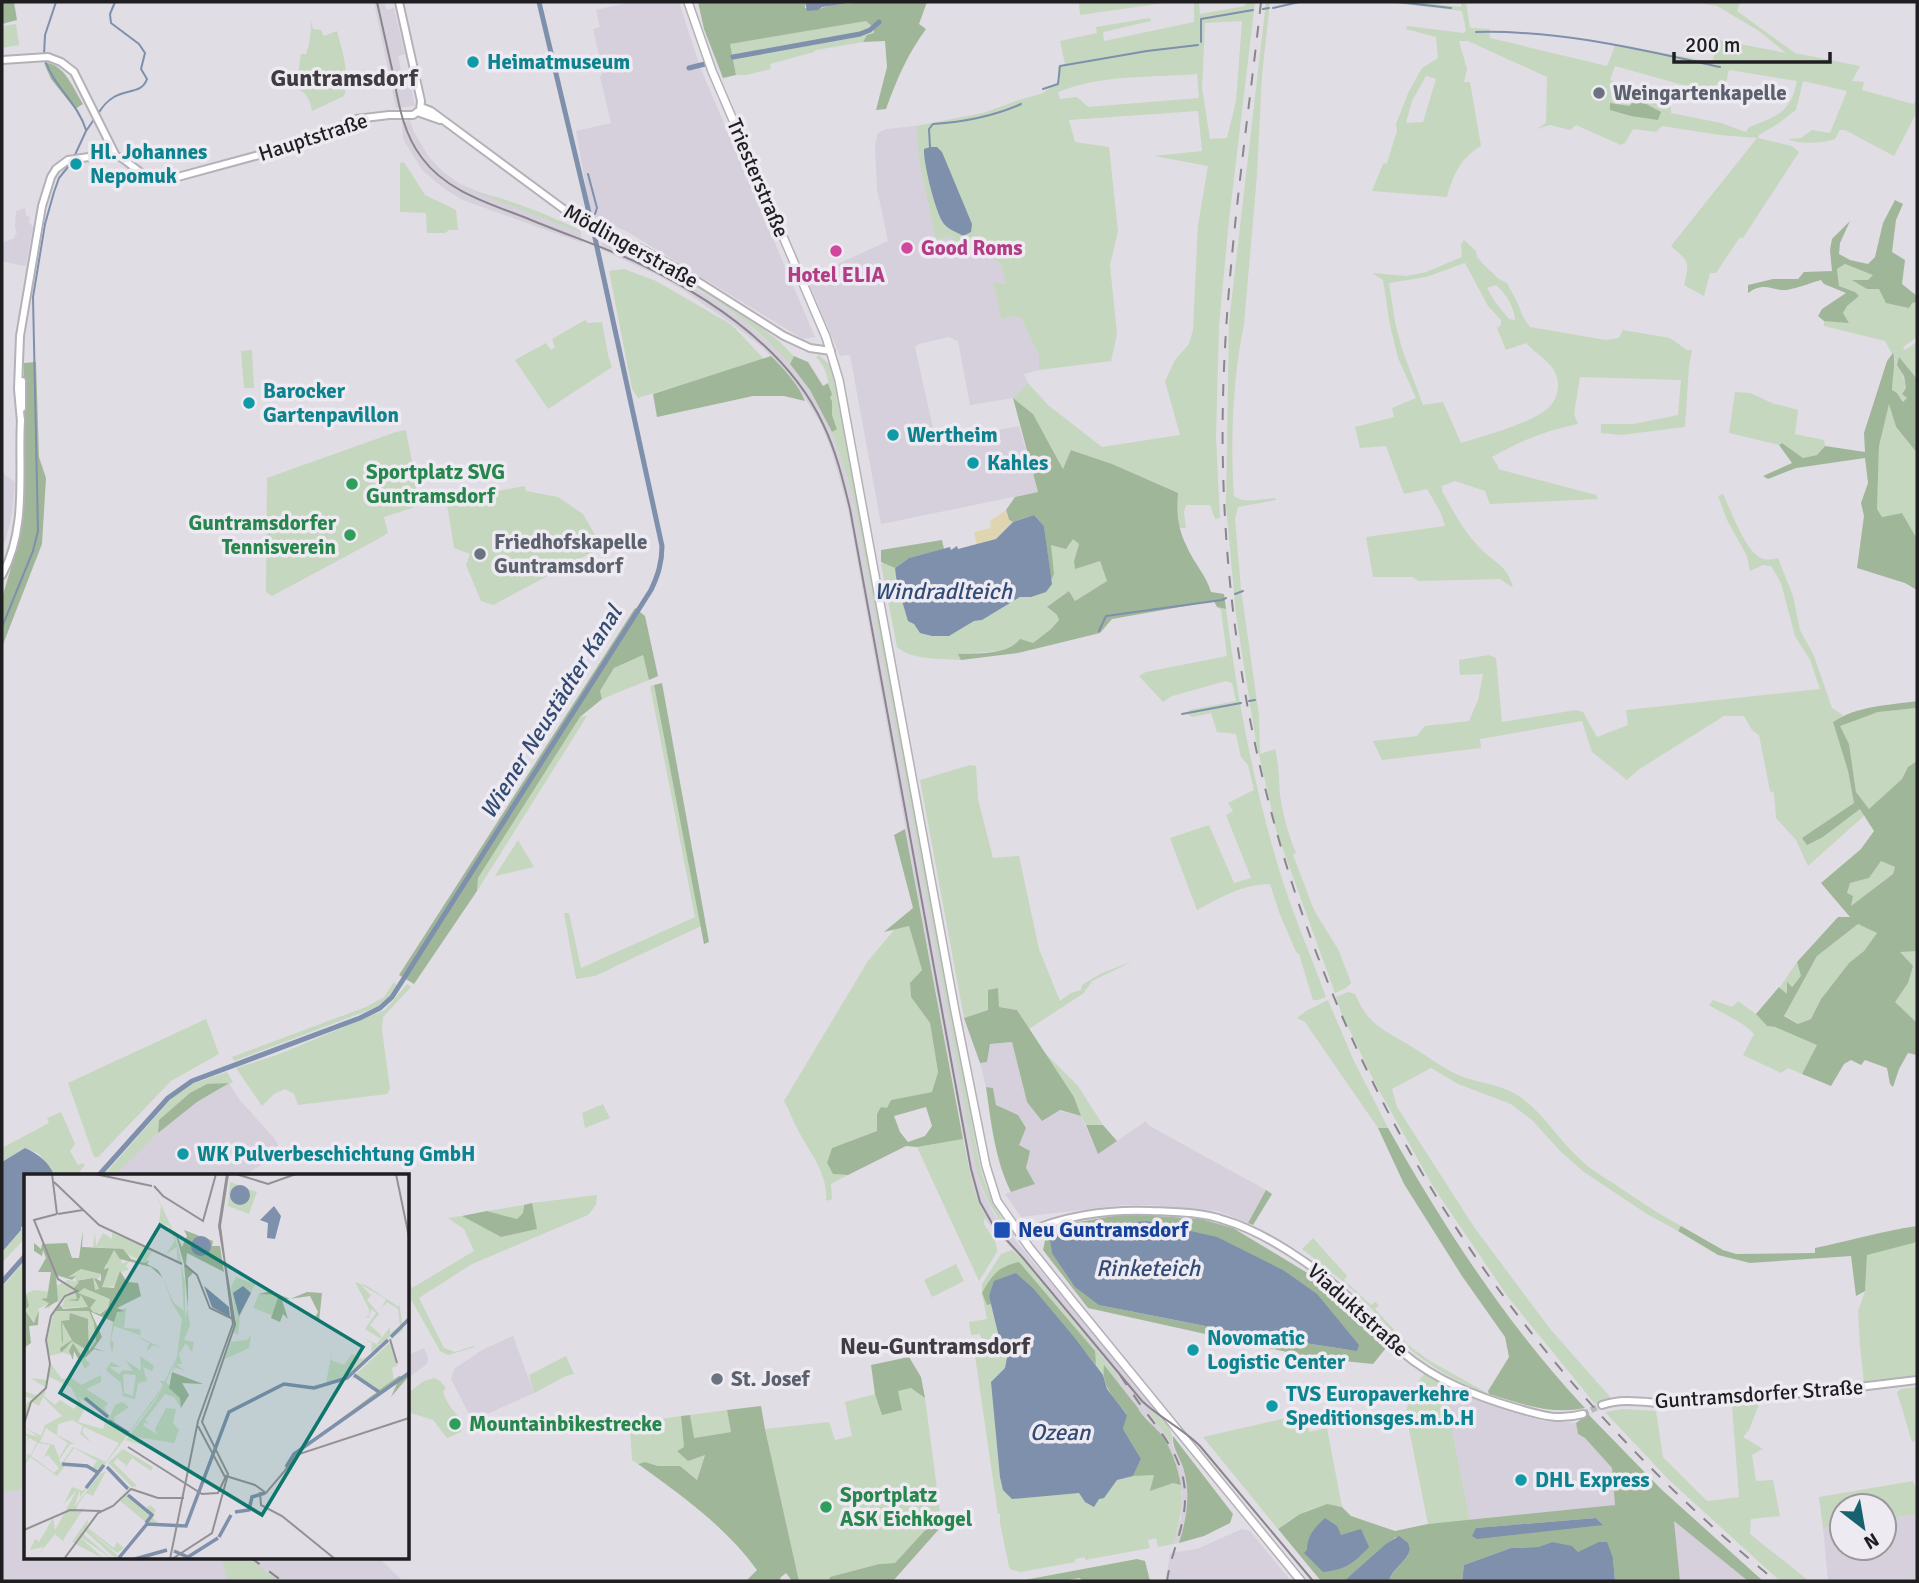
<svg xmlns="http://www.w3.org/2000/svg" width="1919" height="1583" font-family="Signika,sans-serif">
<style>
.built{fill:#d6cfdc}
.green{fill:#c5d7bf;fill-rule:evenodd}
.forest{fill:#a0b699;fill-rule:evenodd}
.sand{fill:#dfd6b1}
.water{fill:#7e90ac}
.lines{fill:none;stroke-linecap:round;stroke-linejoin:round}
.stream{stroke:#7e90ac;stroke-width:2}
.canal{stroke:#7e90ac;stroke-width:5}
.secondary-tunnel{stroke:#bab7bd;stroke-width:6;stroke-dasharray:6 3;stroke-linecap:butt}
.secondary-casing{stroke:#b5b1b8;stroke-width:10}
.primary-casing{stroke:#b5b1b8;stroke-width:10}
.secondary{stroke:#fff;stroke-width:6}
.primary{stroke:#fff;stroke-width:7}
.tram{stroke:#89878b;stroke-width:2}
.rail{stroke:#89878b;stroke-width:2;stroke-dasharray:12 12;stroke-linecap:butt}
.culture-dot{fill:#0f9aa8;stroke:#eeeaf1;stroke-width:2.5}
.worship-dot{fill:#6b7280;stroke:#eeeaf1;stroke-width:2.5}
.hotel-dot{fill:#d1479c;stroke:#eeeaf1;stroke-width:2.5}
.leisure-dot{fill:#2e9e5b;stroke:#eeeaf1;stroke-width:2.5}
.transit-dot{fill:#1a4fb4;stroke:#eeeaf1;stroke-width:2.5}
.labels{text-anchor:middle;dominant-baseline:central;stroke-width:7;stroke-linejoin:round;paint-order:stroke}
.culture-label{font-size:21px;font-weight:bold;fill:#0d838f;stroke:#eeeaf1;text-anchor:start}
.worship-label{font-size:21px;font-weight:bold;fill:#5b616d;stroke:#eeeaf1;text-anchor:start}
.street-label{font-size:21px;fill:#1f1e20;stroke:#eeeaf1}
.hotel-label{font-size:21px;font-weight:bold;fill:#b23c85;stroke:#eeeaf1;text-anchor:start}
.leisure-label{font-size:21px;font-weight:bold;fill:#27864d;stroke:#eeeaf1;text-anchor:start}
.transit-label{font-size:21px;font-weight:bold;fill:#164399;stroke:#eeeaf1;text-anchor:start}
.water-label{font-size:23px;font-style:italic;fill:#314b75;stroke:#eeeaf1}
.neighbourhood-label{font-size:23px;font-weight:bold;fill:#403c42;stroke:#eeeaf1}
.quarter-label{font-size:24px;font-weight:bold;fill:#403c42;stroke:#eeeaf1}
.inset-river{fill:none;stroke:#7e90ac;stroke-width:3.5}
.inset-road{fill:none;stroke:#939196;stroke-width:2}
.view{fill:#0f766e;fill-opacity:0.15;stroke:#0f766e;stroke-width:3.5}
.inset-edge{fill:none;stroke:#1f1e20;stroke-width:3.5}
</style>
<rect width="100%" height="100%" fill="#e1dde4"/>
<path class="built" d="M 374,2 L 384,2 L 387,10 L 394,8 L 405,54 L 398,56 L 402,74 L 408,73 L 415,106 L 396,108 Z
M 631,2 L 679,2 L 700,67 L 815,337 L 803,339 L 626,231 L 591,215 L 576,131 L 611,123 L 600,77 L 603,72 L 593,29 L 600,27 L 596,10 Z
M 410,120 L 414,132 L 429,157 L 443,172 L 462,185 L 581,233 L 582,243 L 463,200 L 446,190 L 423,171 L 403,139 L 402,122 Z
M 916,126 L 920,166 L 936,240 L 952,236 L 966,251 L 986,251 L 1001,265 L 1007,284 L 993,282 L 1001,319 L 1014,316 L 1021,318 L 1039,356 L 1039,370 L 1024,374 L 1028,383 L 1013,398 L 970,405 L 958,341 L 949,337 L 919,344 L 915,347 L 936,442 L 1019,426 L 1038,492 L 881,524 L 850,355 L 840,356 L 807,278 L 888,241 L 877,189 L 875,145 L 878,133 L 886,129 Z
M 25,208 L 26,216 L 29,216 L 30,220 L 28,221 L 33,227 L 26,265 L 24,266 L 2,261 L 2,243 L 15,238 L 14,235 L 17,234 L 15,227 L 16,211 Z
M 601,241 L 662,269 L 718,302 L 744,321 L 779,351 L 790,364 L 810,390 L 832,432 L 847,476 L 855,507 L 981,1188 L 994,1214 L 1005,1228 L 1166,1421 L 1147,1410 L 1172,1444 L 1183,1467 L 1186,1478 L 1188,1505 L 1187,1518 L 1179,1543 L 1173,1544 L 1181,1518 L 1182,1492 L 1174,1457 L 1147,1418 L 1141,1415 L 1138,1408 L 1121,1388 L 1115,1373 L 1022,1259 L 987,1222 L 974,1191 L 917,891 L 848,509 L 831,449 L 820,422 L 803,395 L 784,370 L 762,347 L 738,328 L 683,290 L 657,275 L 602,250 Z
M 2,468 L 5,475 L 15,482 L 12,514 L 6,539 L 2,548 Z
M 1012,1042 L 1027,1103 L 1081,1116 L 1098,1154 L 1146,1121 L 1148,1125 L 1266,1190 L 1248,1223 L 1218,1211 L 1150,1205 L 1123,1205 L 1021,1217 L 1005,1194 L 1035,1184 L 1026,1168 L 1019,1145 L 1018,1115 L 996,1105 L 993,1088 L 986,1087 L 980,1063 L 987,1061 L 990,1044 Z
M 229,1083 L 239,1099 L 274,1138 L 282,1152 L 245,1175 L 115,1175 L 139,1150 L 181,1113 L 197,1102 Z
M 513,1336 L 534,1393 L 480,1417 L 469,1414 L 451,1379 L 454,1369 L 482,1350 Z
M 424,1348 L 428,1357 L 427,1364 L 408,1378 L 408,1355 Z
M 1443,1385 L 1462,1395 L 1498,1408 L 1542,1421 L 1576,1423 L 1578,1434 L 1585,1438 L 1612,1468 L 1615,1505 L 1470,1521 Z
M 26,1489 L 26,1557 L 378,1557 L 403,1581 L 2,1581 L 2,1492 Z
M 1917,1514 L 1917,1581 L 1828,1581 L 1823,1528 L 1842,1525 L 1842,1548 L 1884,1548 L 1884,1519 Z
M 1673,1520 L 1748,1581 L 1680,1581 Z
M 1242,1529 L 1250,1531 L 1291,1581 L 1166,1581 L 1170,1553 L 1197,1549 Z"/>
<path class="green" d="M 1079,2 L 1171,2 L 1080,15 Z
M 1194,2 L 1199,2 L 1200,14 L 1245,6 L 1246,2 L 1255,2 L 1229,220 L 1219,326 L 1216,437 L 1220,518 L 1215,519 L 1210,505 L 1186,505 L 1184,512 L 1186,528 L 1179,528 L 1176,512 L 1112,464 L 1072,450 L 1064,470 L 1033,414 L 1013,398 L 1028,383 L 1048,405 L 1102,447 L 1180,435 L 1165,381 L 1175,360 L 1189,344 L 1193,330 L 1198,225 L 1208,166 L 1154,156 L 1202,151 L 1198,111 L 1069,120 L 1075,142 L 1109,147 L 1118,231 L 1110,265 L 1117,334 L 1111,361 L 1039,370 L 1039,356 L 1021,318 L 1014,316 L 1001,319 L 993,282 L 1006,284 L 1001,265 L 986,251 L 966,251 L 955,245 L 952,236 L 936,240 L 920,166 L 916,126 L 983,113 L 1019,100 L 1043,93 L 1058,82 L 1058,66 L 1065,64 L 1060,41 L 1097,33 L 1096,27 L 1150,18 L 1151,21 L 1103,32 L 1104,41 L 1194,22 ZM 1242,21 L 1236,101 L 1227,138 L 1210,139 L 1202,88 L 1205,23 ZM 1197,74 L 1199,98 L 1088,107 L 1077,97 L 1060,99 L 1058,92 C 1102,74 1150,78 1197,74 Z
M 1266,2 L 1270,2 L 1262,75 L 1257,175 L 1244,324 C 1233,377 1230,441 1234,496 C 1245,504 1261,499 1275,498 L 1276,500 L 1238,507 L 1235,519 L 1241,589 L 1259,716 L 1260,754 L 1275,749 C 1279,764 1279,779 1280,794 C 1282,812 1289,837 1296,853 L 1293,855 L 1314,910 L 1339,951 L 1351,983 L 1346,988 L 1335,993 L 1276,830 L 1266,785 L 1256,742 L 1236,615 L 1226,505 L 1229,322 Z
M 1386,2 L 1415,2 L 1461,7 L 1461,2 L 1466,2 L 1470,28 L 1489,29 L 1490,38 L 1607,66 L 1615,46 L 1621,45 L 1712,62 L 1719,40 L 1786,53 L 1759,31 L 1717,6 L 1695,2 L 1740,2 L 1737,11 L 1795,53 L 1860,66 L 1852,81 L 1864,82 L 1862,90 L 1913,104 L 1917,100 L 1917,112 L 1894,156 L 1845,130 L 1840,130 L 1835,139 C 1823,143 1800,145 1788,139 L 1801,138 L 1812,130 L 1830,133 L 1847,91 L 1803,81 L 1796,110 L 1779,123 L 1759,135 L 1758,138 L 1792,146 L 1799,152 L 1743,238 L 1740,237 L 1716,273 L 1710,273 L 1704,296 L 1684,285 C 1690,261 1689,262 1671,246 L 1757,138 L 1720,135 L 1662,126 L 1656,132 L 1633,129 L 1625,143 L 1621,145 L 1576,125 L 1570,130 L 1550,125 L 1537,129 L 1546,123 L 1547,77 L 1468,41 L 1459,41 L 1467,69 L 1464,82 L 1470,82 L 1481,146 C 1461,157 1453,175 1447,197 L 1372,191 L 1383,164 L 1387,163 L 1397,131 L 1396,124 L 1409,91 L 1422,68 L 1438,58 L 1436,37 L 1406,29 L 1407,26 L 1464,33 L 1466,30 L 1462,11 ZM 1615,66 L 1679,84 L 1724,93 L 1729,70 L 1797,81 C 1791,112 1777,117 1749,127 L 1746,132 L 1721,123 L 1671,113 L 1671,97 L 1610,80 ZM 1426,76 L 1436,79 L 1423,122 L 1406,123 L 1412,101 Z
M 866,20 L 874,28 L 874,34 L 867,35 L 863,42 L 816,50 L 814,52 L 770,64 L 771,69 L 746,75 L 736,75 L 730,44 Z
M 311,21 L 313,29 L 321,30 L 324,36 L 337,31 C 342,50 351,79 344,96 L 312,111 C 310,100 307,92 296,88 L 301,54 L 306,54 C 310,43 311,33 311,21 Z
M 16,24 L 19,45 L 2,48 L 2,26 Z
M 404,162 L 425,195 L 456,210 L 458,230 L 449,230 L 445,233 L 427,233 L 426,213 L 400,212 L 400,163 Z
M 473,191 C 509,199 547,214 580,230 L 581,233 Z
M 594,233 L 609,239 L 609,241 L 642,254 L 723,303 L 762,328 L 780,342 L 794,356 L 790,364 C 740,307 669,269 601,241 Z
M 1464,240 L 1476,251 L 1477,257 L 1483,264 L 1499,279 L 1507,283 L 1518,304 L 1523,317 L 1530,327 L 1606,340 L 1619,338 L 1623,330 L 1670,338 L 1687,350 L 1692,350 L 1689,366 L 1685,427 L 1621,435 L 1601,433 L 1601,424 L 1633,424 L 1678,415 L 1681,380 L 1580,377 L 1574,414 L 1578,424 C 1547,430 1520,441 1492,457 L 1498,466 L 1498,469 L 1596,495 L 1598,499 L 1490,504 L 1485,491 L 1455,481 L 1442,486 L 1442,491 C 1453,511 1463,530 1479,547 C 1494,563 1508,565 1513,588 L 1500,579 L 1418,581 L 1413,577 L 1373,577 L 1366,537 L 1445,526 L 1440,511 L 1427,489 L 1404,494 L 1386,446 L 1360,448 L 1355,427 L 1394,417 L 1392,408 L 1416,398 L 1398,358 L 1390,325 L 1383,280 L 1372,273 L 1407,276 L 1426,272 L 1462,257 L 1461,244 ZM 1465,263 L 1488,306 L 1501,320 L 1501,325 L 1497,328 L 1506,350 L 1526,343 C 1535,353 1551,362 1556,374 C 1560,384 1558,397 1551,405 C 1537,422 1483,436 1461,443 L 1443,402 L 1423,405 L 1402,349 L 1395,322 L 1389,283 L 1426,277 ZM 1496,285 C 1506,294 1514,306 1515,320 L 1509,319 L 1495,302 L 1487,288 Z
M 1845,264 L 1874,275 L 1868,280 L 1854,280 L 1867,289 L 1879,289 L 1912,302 L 1917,302 L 1917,337 L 1903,347 L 1905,350 L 1917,342 L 1917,379 L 1899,358 L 1906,388 L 1902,394 L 1907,398 L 1904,402 L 1897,393 L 1892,390 L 1892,369 L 1895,359 L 1885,341 L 1824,326 L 1824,321 L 1848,322 L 1843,313 L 1847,306 L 1859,296 L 1855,292 L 1839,286 L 1837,269 Z
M 624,269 L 656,281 L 732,325 L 764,359 L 638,398 L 632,389 L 609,271 Z
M 585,320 L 588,323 L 602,322 L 608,355 L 612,367 L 548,409 L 515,360 L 546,343 L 551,350 L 555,347 L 552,339 Z
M 252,350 L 254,388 L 244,388 L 241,351 Z
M 819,355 L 831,366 L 835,384 L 980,1166 C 987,1193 997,1214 1014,1235 L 1012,1237 C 994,1213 983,1197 976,1167 L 855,507 L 847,476 L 832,432 L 837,428 L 832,415 L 832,401 L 830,398 L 832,394 C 827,380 827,367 816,357 Z
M 1735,392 L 1750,393 L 1772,403 L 1798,410 L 1795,434 L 1824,440 L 1825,446 L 1817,455 L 1803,458 L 1782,443 L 1779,445 L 1729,433 Z
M 1889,402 L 1896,428 L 1917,453 L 1917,539 L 1902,513 L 1882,517 L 1877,509 L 1879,446 Z
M 406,430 C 409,449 420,490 415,507 L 384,517 L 388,533 L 378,539 L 272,596 L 266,592 L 267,478 L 396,432 Z
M 525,486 L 526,491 L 558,497 L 583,514 L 602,547 L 493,605 L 481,601 L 466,565 L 470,554 L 454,548 L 447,504 L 474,495 Z
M 1723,494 C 1731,510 1745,551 1761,558 C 1767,561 1773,559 1778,558 L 1793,596 L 1800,630 L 1814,656 L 1832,708 L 1843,715 L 1833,722 L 1848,771 L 1854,803 L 1803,838 L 1823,837 L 1860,808 L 1865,815 L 1808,866 L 1796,840 L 1776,818 L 1774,793 L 1770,791 L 1759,735 L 1752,730 L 1744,716 L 1724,716 L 1638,770 L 1627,780 L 1592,752 L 1582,721 L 1480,739 L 1481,748 L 1382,760 L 1373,741 L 1417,736 L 1425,726 L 1469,721 L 1478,700 L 1483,674 L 1460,675 L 1459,660 L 1489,655 L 1496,658 L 1502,722 L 1576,710 L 1583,712 L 1597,737 L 1628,725 L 1626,710 L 1820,689 L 1810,660 L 1795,636 L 1781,583 L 1771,566 L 1763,565 L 1750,571 L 1747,556 L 1727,520 L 1718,496 Z
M 1073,538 L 1079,544 L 1074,561 L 1100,561 L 1107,581 L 1075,601 L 1069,591 L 1047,608 L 1057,615 L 1059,620 L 1051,629 L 1033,643 L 999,651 L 959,654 L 961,660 C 940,658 914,661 897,647 L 881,564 L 884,563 L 895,568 C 898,590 907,615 920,633 L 949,636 L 974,621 L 982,620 L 1021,597 L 1031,597 L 1052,584 L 1051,580 L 1054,574 L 1050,545 Z
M 1217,607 L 1226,609 C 1237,696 1253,782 1278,866 C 1291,910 1310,953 1326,997 L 1318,1000 L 1313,1000 L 1299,954 L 1296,952 L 1279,912 L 1270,884 C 1241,885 1223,896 1197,910 L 1170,838 L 1209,825 L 1234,883 L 1251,878 L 1226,815 L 1233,811 L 1228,803 L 1254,790 L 1248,765 L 1241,757 L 1236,734 L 1217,732 L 1211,713 L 1192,717 L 1188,714 L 1189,710 L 1236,701 L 1232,683 L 1226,681 L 1172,696 L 1163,702 L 1139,676 L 1146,672 L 1227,656 L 1221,610 Z
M 643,655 L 649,680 L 602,699 L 600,691 L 614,668 Z
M 654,685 L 701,926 L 595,976 L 576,979 L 564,913 L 569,913 L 581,968 L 695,917 L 650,686 Z
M 1917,708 L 1917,761 L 1908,767 L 1902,779 L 1869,809 L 1856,792 L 1849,744 L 1839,725 L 1878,712 Z
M 587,716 L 477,891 L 478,878 L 580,717 Z
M 970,765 L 976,766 L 978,799 L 993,858 L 1019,856 L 1039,949 L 1060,1001 L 1071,993 L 1081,990 L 1082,985 L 1100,974 L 1130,962 L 1129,963 L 1092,981 L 1084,993 L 1029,1029 L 1017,1010 L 999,1007 L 998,988 L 988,1010 L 964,1018 L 920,780 Z
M 518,840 L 534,867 L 495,876 Z
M 1881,860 L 1895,867 L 1893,874 L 1850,907 L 1847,893 L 1850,883 L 1869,878 Z
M 1858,924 L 1877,933 L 1864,951 L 1849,963 L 1821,999 L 1811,1020 L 1799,1024 L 1784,1015 L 1817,956 Z
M 909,926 L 922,970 L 910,983 L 911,997 L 930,1023 L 938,1072 L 932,1092 L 892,1100 L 878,1131 L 832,1148 L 827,1164 L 833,1174 L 848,1175 L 831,1184 L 832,1199 L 826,1201 C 828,1173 811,1155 799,1132 C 793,1122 790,1111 784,1101 L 868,961 L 895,929 Z
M 1916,949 L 1917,951 L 1917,1023 L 1894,1002 L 1908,983 L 1900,952 Z
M 1797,962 L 1802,976 L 1791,987 L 1788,983 L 1787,995 L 1780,987 Z
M 394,982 L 397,986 L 389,997 L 377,1007 L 234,1061 L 232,1057 L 366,1007 L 384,997 Z
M 407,984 L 411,987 L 383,1017 L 382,1030 L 390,1089 L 387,1094 L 298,1105 L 294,1094 L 285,1089 L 274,1094 L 262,1106 L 236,1068 L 277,1055 L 385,1010 Z
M 1348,992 L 1355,994 C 1370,1029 1388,1031 1417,1050 C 1430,1058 1443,1068 1458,1075 C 1477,1083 1501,1084 1519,1096 C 1544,1113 1559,1141 1582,1161 C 1591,1170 1602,1176 1613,1183 C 1635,1198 1657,1213 1681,1226 L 1678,1231 L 1647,1214 L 1584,1172 L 1561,1152 L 1532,1120 L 1511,1104 L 1458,1084 L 1431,1068 L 1392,1089 L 1397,1107 L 1474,1227 L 1551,1330 L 1611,1398 L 1595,1404 L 1508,1297 L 1434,1188 L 1375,1083 L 1341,1012 L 1336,997 Z
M 1328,1000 L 1353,1059 L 1388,1128 L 1378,1128 L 1305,1022 L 1297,1018 L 1306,1011 Z
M 1713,1000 L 1732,1007 L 1738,1001 L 1756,1014 L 1767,1026 L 1775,1027 L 1818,1045 L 1802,1074 L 1788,1068 L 1781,1073 L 1743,1055 L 1754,1034 C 1742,1021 1725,1015 1709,1005 Z
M 206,1019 L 219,1054 L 171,1081 L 98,1157 L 94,1157 L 68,1083 Z
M 1044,1052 L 1078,1086 L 1103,1125 L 1086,1125 L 1081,1116 L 1074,1097 Z
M 227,1072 L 233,1082 L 159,1120 L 158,1133 L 115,1175 L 104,1175 L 172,1098 L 192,1084 Z
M 603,1104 L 610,1118 L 585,1128 L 582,1113 Z
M 61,1112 L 75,1144 L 70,1151 L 78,1165 L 83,1163 L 85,1165 L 77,1175 L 54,1175 L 39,1154 L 25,1148 L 2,1162 L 2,1148 L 49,1123 L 47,1118 Z
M 963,1139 L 974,1191 L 986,1218 L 984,1220 L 984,1224 L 996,1243 L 997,1252 L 979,1281 L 917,1147 Z
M 597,1195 L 596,1205 L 588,1215 L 472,1264 L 419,1298 L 444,1348 L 455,1352 L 473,1346 L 475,1347 L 448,1355 L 440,1351 L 408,1294 L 408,1282 L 412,1288 L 474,1251 L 464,1229 L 448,1218 L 462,1216 L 501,1237 L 536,1229 L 532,1203 Z
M 524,1205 L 523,1213 L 517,1219 L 487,1211 Z
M 24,1224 L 26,1225 L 26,1237 L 2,1263 L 2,1252 L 21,1230 L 21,1227 Z
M 1313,1238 L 1347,1276 L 1344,1280 L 1371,1305 L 1375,1302 L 1379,1305 L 1375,1309 L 1408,1345 L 1430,1361 L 1489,1394 C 1460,1384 1428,1366 1405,1345 C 1392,1333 1381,1318 1368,1305 C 1348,1284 1325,1267 1302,1249 Z
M 1917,1242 L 1917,1375 L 1864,1383 L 1860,1346 L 1858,1311 L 1865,1291 L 1867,1254 Z
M 1012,1250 L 1022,1259 L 1115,1373 L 1121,1388 L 1138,1408 L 1139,1411 C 1146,1419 1154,1426 1161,1435 C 1186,1468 1186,1506 1173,1544 L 1158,1547 L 1156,1538 L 1148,1540 L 1150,1548 L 1085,1560 L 1085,1557 L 1075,1559 L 1075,1562 L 1021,1572 L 1012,1570 L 1009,1567 L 1000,1523 L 1000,1514 L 998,1514 L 975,1356 L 986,1354 L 980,1334 L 971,1335 L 969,1322 L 987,1319 L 982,1293 L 982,1284 L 1001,1254 Z
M 26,1260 L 26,1489 L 2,1492 L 2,1287 Z
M 956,1264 L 964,1281 L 932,1297 L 924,1280 Z
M 566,1356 L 574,1374 L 566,1376 L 534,1393 L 529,1375 Z
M 1425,1373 L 1443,1385 L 1470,1521 L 1428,1524 L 1406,1414 C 1408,1398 1414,1386 1425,1373 Z
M 434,1378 L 440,1381 L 446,1388 L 443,1391 C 447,1406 455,1411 462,1423 L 461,1432 L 447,1438 L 433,1420 L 408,1412 L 408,1393 L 424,1381 Z
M 1917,1387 L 1917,1440 L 1912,1442 L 1897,1392 L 1901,1389 Z
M 911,1388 L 925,1398 L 941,1519 L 929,1526 L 895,1563 L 879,1564 L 831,1577 L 829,1581 L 799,1581 L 765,1429 L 829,1422 L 835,1440 L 852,1436 L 845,1402 L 875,1394 L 883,1415 L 898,1391 Z
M 1759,1404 L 1749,1430 L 1743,1437 L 1763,1449 L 1752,1455 L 1756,1481 L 1773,1480 L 1780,1516 L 1751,1519 L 1750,1534 L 1809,1581 L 1780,1581 L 1669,1480 L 1605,1412 L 1623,1409 L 1656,1411 L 1663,1457 L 1707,1501 L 1739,1497 L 1732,1406 Z
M 1145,1407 C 1158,1417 1175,1424 1172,1444 Z
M 727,1410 L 731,1432 L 693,1438 L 690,1415 Z
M 1304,1414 L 1309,1432 L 1327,1428 L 1342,1507 C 1316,1502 1299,1514 1278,1529 L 1203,1437 Z
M 681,1416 L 684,1447 L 677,1451 L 705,1454 L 697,1480 L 680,1466 L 658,1466 L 645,1462 L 638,1464 L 632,1460 L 630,1430 L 646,1427 L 646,1421 Z
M 1913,1481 L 1917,1492 L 1917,1514 L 1884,1519 L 1884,1506 L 1842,1506 L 1842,1525 L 1823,1528 L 1819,1497 Z
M 222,1557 L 247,1557 L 278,1581 L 227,1581 Z"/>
<path class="forest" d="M 2,2 L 14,2 L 17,20 L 2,24 Z
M 698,2 L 805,2 L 805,8 L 817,10 C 835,0 903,2 927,2 L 919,24 L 926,29 C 907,55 897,79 886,109 L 876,110 L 887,67 L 885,41 L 863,42 L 867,35 L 874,33 L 874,28 L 866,21 L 730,44 L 736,75 L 723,78 L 704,29 Z
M 44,63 C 64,62 74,90 83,104 L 75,109 L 51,79 Z
M 1637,99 L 1661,112 L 1658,120 L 1631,116 L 1610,110 L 1610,103 L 1629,106 Z
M 1895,200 L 1903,204 L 1896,220 L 1892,252 L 1905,260 L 1902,284 L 1917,296 L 1917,302 L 1912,303 L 1909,308 L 1886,303 L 1879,289 L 1867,289 L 1852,280 L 1868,280 L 1873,275 L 1845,264 L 1837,269 L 1839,286 L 1855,292 L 1859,296 L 1847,306 L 1843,313 L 1849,323 L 1824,321 L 1818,316 L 1822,309 L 1846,293 L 1824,284 L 1821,280 C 1810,283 1798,288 1787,290 C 1771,291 1765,281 1748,293 L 1748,285 L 1773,279 L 1798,279 L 1804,272 L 1832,271 L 1830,250 L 1832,239 L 1850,221 L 1840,243 L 1839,254 L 1850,260 L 1868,264 L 1875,257 L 1883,223 Z
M 1893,353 C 1896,361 1892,380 1892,390 L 1897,393 L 1903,402 L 1907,398 L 1902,394 L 1906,388 L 1904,376 L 1897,365 L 1899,357 L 1917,379 L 1917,453 L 1896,427 L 1889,404 L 1879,446 L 1877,509 L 1882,517 L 1902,513 L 1917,539 L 1917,590 L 1905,583 L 1857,568 L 1864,516 L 1861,503 L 1868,483 L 1865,458 L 1796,468 L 1768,479 L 1763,476 L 1792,463 L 1779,445 L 1782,443 L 1803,458 L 1817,455 L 1825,446 L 1865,452 L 1864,433 L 1887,361 Z
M 771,356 C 783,368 799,385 805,401 L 784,396 L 753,396 L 657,417 L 653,394 Z
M 794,356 L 808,362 L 823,386 L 828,383 L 832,394 L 830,398 L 832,401 L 832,415 L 837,429 L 832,432 L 810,390 L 790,364 Z
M 36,362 L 39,457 L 46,478 L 42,544 L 2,647 L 2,598 L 18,544 L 23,514 L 24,363 Z
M 1013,398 L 1033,414 L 1063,469 L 1071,450 L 1112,464 L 1178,493 C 1176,513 1178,529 1187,547 C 1194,563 1206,575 1211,592 L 1224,594 L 1226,609 L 1217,607 L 1214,601 L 1112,619 L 1100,633 L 1018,653 L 961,660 L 958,654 C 978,653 1007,656 1020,639 L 1033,643 L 1051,629 L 1059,620 L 1057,615 L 1047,607 L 1069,591 L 1075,601 L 1107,581 L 1100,561 L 1075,569 L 1074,561 L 1079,544 L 1073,539 L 1066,549 L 1051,545 L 1054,574 L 1051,580 L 1044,526 L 1034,515 L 1013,522 L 1009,520 L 1006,510 L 1015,497 L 1038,492 Z
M 942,540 L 944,549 L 909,558 L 895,568 L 881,562 L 881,550 Z
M 635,608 L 645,616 L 658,676 L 649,680 L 643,655 L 614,668 L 600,691 L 602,699 L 580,717 L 478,878 L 477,891 L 414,984 L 399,975 Z
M 662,683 L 709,942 L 704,944 L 654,685 Z
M 1917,701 L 1917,708 L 1878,712 L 1840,726 L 1849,744 L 1856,792 L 1869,809 L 1902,779 L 1908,767 L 1917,761 L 1917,951 L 1900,952 L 1913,966 L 1908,983 L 1895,1002 L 1917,1023 L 1917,1055 L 1908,1053 L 1899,1069 L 1893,1087 L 1890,1084 L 1887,1068 L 1865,1060 L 1861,1065 L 1851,1060 L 1844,1064 L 1831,1086 L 1802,1074 L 1817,1045 L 1775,1027 L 1767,1026 L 1756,1014 L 1779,987 L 1787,994 L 1787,982 L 1792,987 L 1801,976 L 1797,962 L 1838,917 L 1850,917 L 1821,883 L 1861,849 L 1874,831 L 1860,809 L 1823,837 L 1807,845 L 1802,838 L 1854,803 L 1848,771 L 1833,722 C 1856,706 1890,705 1917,701 ZM 1881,861 L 1895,867 L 1893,874 L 1851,906 L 1853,896 L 1847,893 L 1850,883 L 1869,878 ZM 1858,924 L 1877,933 L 1864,951 L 1849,963 L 1821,999 L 1811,1019 L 1798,1024 L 1784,1016 L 1817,956 Z
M 905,829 L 963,1139 L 917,1147 L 906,1146 L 848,1175 L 833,1174 L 827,1163 L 832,1148 L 877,1131 L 877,1114 L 881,1107 L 887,1108 L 891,1100 L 932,1092 L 938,1072 L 930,1023 L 911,997 L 910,983 L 922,970 L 909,926 L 884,932 L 913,908 L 894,835 ZM 926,1107 L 932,1126 L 925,1136 L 908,1142 L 900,1132 L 894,1116 Z
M 998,988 L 999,1007 L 1017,1010 L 1074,1097 L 1081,1116 L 1060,1110 L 1042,1121 L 1027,1102 L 1012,1042 L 990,1044 L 987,1062 L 980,1063 L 964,1018 L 988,1010 L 988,990 Z
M 229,1083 L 197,1102 L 158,1133 L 159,1120 L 190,1093 L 207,1084 Z
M 986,1087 L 993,1088 L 996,1105 L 1018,1115 L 1026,1128 L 1019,1145 L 1030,1151 L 1026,1168 L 1035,1184 L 1011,1192 C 995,1160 991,1122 986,1087 Z
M 1086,1125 L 1103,1125 L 1117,1141 L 1098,1154 Z
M 1378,1128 L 1388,1128 C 1444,1227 1507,1325 1585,1408 C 1550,1415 1523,1404 1489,1394 L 1488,1391 L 1509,1357 L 1505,1337 L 1462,1276 L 1404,1184 Z
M 1266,1190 L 1272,1194 L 1253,1225 L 1248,1223 Z
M 532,1203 L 537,1229 L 501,1237 L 462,1216 L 487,1211 L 517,1219 L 523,1213 L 524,1205 Z
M 1126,1214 L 1201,1219 L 1233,1228 L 1329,1286 L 1366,1322 L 1386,1348 L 1373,1364 L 1314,1358 L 1088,1308 L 1043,1250 L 1046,1236 L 1054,1226 ZM 1099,1305 L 1357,1351 L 1251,1335 Z
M 1681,1226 L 1723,1250 L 1736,1254 L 1815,1253 L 1815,1248 C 1849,1241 1883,1231 1917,1226 L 1917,1242 L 1867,1255 L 1865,1291 L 1856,1296 L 1851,1256 L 1750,1263 L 1718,1255 L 1678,1231 Z
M 1019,1262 L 1095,1351 L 1096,1365 L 1033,1288 L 1016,1273 L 989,1296 L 991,1304 L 987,1305 L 982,1293 C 992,1275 999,1266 1019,1262 Z
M 909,1357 L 921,1377 L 925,1398 L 911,1388 L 898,1391 L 902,1410 L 882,1415 L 875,1394 L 871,1365 Z
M 1104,1365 L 1138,1408 C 1141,1416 1153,1425 1160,1433 C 1172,1449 1177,1466 1181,1485 L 1173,1483 L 1150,1491 L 1154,1475 L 1133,1476 L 1141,1459 L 1123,1429 L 1127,1414 C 1115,1399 1101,1386 1104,1365 Z
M 761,1406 L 765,1429 L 799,1581 L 792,1581 L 786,1573 L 780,1578 L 781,1581 L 746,1581 L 757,1570 C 725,1526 681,1495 638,1464 L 645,1462 L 658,1466 L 680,1466 L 697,1480 L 705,1455 L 688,1461 L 677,1451 L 684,1447 L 681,1416 L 690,1415 L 694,1438 L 731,1432 L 727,1410 Z
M 1588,1414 L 1661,1489 L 1763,1581 L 1748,1581 L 1674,1521 L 1680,1581 L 1615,1581 L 1613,1558 L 1578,1553 L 1552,1542 L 1538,1547 L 1511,1548 L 1464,1565 L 1462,1581 L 1389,1581 C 1392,1568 1406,1563 1410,1550 L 1396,1537 L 1344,1581 L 1321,1581 L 1278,1529 L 1300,1514 L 1327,1504 L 1342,1507 L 1351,1516 L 1395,1531 L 1428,1524 L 1615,1505 L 1612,1468 L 1585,1438 L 1578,1434 L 1576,1423 ZM 1596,1518 L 1602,1524 L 1477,1528 Z
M 1173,1436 L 1233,1514 L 1230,1523 L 1204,1536 L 1179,1543 C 1187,1518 1191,1493 1183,1467 C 1179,1456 1172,1447 1173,1436 Z
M 941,1519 L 940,1528 L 893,1581 L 829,1581 L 830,1577 L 879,1564 L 895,1563 L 929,1526 Z
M 1137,1559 L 1145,1561 L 1150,1581 L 1084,1581 L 1079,1578 L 1063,1581 L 1019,1581 Z"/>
<path class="sand" d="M 1006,510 L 1009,520 L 1013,522 L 996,539 L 977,545 L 974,532 L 991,528 L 990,521 Z"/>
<path class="water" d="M 805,2 L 856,2 L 822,7 L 818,10 L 807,11 Z
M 930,147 L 937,147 L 942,152 L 972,224 L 971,232 L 963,236 C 957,232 949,230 944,224 C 936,215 923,162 924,149 Z
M 1034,515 L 1044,526 L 1052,584 L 1046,592 L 1031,597 L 1020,597 L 982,620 L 974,621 L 949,636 L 932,636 L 920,633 L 914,624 L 908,621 L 897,584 L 895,568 L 909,558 L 950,547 L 951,550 L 957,546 L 958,549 L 996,539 L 1013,522 Z
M 25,1148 C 38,1154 49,1162 54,1175 L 26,1175 L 26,1225 L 21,1227 L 21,1230 L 2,1252 L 2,1162 Z
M 1146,1221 L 1217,1237 L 1283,1270 L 1317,1294 L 1359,1345 L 1357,1351 L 1251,1335 L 1099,1305 L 1075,1287 L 1052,1253 L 1050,1238 L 1057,1232 Z
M 1016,1273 L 1033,1288 L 1074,1337 L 1103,1375 L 1107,1389 L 1127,1415 L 1123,1429 L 1141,1459 L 1133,1476 L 1117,1480 L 1104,1498 L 1099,1499 L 1094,1507 L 1085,1502 L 1079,1493 L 1012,1499 L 1003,1490 L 1000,1477 L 991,1382 L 1005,1368 L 1007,1358 L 1005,1353 L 996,1350 L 999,1337 L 989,1296 L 994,1281 Z
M 1325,1518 L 1337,1526 L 1341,1535 L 1361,1529 L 1369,1547 C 1354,1563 1345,1570 1323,1572 L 1304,1553 L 1307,1550 C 1307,1536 1315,1527 1325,1518 Z
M 1596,1518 L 1603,1525 L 1477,1539 L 1472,1536 L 1476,1528 Z
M 1399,1536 L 1408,1543 L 1410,1550 C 1406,1563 1392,1568 1389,1581 L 1344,1581 L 1386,1544 Z
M 1552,1542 L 1572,1546 L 1578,1552 L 1599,1542 L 1607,1542 L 1613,1558 L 1615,1581 L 1462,1581 L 1464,1565 L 1511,1548 L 1538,1547 Z"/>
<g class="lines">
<path class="stream" d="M 1398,2 L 1451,8
M 1273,8 L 1299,2
M 1263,9 L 1269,8
M 1476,32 C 1560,30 1639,49 1720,67
M 1201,42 L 1201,19 L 1253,10
M 44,55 L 45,35 L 56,2
M 45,60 C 54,87 78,103 86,130
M 1043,89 L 1058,84 L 1060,66 L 1147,51 L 1198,45
M 98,114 C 102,107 107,101 114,97 C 126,89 142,94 147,79 L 141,69 L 145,53 L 139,44 L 111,23 L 110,14 L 115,2
M 930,147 L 929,129 L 933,124 C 963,122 994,116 1021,104
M 74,157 L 86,131 L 95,118
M 588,174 L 597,208 L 595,214
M 589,220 L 592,218
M 1235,594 L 1243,591
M 2,627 L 33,551 L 38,531 L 33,297 L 45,224 L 54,192 L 59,178 L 72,162
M 1099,631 L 1106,616 L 1222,600 L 1226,598
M 1249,701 L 1255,700
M 1182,714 L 1241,703"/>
<path class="canal" d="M 733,57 L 860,34 L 870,30 L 879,22
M 689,68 L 705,64
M 99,1175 L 168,1098 L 192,1081 L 360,1018 L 380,1008 L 392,997 L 651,590 C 658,575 662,563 662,546 L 595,238 L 539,2
M 2,1282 L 26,1255"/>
<path class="secondary-tunnel" d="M 1583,1414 L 1602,1405"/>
<g class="secondary-casing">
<path id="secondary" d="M 2,60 L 48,57 L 61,62 L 74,72 L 116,156
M 421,107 L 431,111 L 577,219 L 643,250 L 678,269 L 784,336 L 810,348 L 831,351
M 417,112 L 440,120
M 22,381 L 22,408
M 21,422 L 18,389 L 20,336 L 42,206 L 51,177 L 56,169 L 68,160 L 110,154 L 122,158 L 140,172 L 150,177 L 174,178 L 303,143 L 356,119 L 389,115 L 413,115 L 420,110 L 421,101 L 399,2
M 2,575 C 28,527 18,471 21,419
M 1021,1235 C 1060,1216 1107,1209 1151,1211 C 1175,1212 1201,1212 1224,1220 C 1265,1232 1315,1266 1346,1295 C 1366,1313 1381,1335 1402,1352 C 1435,1380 1475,1396 1516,1408 C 1541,1415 1557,1421 1583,1414
M 1602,1405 C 1627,1396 1655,1405 1682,1404 C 1760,1398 1839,1390 1917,1380"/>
</g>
<g class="primary-casing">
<path id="primary" d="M 688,2 L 712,71 L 826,337 L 839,380 L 955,1011 L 986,1166 L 997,1201 L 1029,1247 L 1074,1303 L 1301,1581"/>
</g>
<use href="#secondary" class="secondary"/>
<use href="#primary" class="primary"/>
<path class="tram" d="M 377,2 C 382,24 387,46 392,69 C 398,100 402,132 422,158 C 448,193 492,204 531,220 C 565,234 600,246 634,261 C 708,296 787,347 823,424 C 836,451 843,480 850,509 L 971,1169 L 980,1202 L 993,1225 L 1023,1258 L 1142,1401 C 1160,1418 1182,1428 1200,1446 L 1313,1581"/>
<path class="rail" d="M 1261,2 C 1244,156 1219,311 1223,467 C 1233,911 1433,1302 1776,1581
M 1120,1375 C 1128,1387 1136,1399 1145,1411 C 1171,1445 1192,1472 1183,1518 C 1179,1540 1170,1559 1167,1581
M 250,1557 L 282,1581"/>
</g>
<g class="culture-dot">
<circle cx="473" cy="62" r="7"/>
<circle cx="76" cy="164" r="7"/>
<circle cx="249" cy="403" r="7"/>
<circle cx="893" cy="435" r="7"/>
<circle cx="973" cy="463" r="7"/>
<circle cx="183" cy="1154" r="7"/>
<circle cx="1193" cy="1350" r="7"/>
<circle cx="1272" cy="1406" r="7"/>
<circle cx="1521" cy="1480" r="7"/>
</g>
<g class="worship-dot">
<circle cx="1599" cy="93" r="7"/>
<circle cx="480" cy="554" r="7"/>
<circle cx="717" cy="1379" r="7"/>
</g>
<g class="hotel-dot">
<circle cx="907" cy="248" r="7"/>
<circle cx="836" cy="251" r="7"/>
</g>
<g class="leisure-dot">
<circle cx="352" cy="484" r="7"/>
<circle cx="350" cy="535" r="7"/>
<circle cx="455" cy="1424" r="7"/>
<circle cx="826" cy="1507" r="7"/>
</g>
<rect class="transit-dot" x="993" y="1221" width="18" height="18" rx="3.5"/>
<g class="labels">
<g class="culture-label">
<text x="487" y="62">Heimatmuseum</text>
<text x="90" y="152">Hl. Johannes<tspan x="90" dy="24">Nepomuk</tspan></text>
<text x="263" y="391">Barocker<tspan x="263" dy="24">Gartenpavillon</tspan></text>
<text x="907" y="435">Wertheim</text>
<text x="987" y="463">Kahles</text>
<text x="197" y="1154">WK Pulverbeschichtung GmbH</text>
<text x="1207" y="1338">Novomatic<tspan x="1207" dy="24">Logistic Center</tspan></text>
<text x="1286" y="1394">TVS Europaverkehre<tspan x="1286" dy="24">Speditionsges.m.b.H</tspan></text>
<text x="1535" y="1480">DHL Express</text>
</g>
<g class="worship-label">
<text x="1613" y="93">Weingartenkapelle</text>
<text x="494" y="542">Friedhofskapelle<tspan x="494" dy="24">Guntramsdorf</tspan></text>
<text x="731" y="1379">St. Josef</text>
</g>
<g class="street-label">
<text transform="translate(313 137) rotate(-18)">Hauptstraße</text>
<text transform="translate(758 178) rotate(67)">Triesterstraße</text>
<text transform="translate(631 246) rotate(29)">Mödlingerstraße</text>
<text transform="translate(1358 1310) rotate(42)">Viaduktstraße</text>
<text transform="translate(1759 1394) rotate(-4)">Guntramsdorfer Straße</text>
</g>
<g class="hotel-label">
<text x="921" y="248">Good Roms</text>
<text x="836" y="275" text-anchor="middle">Hotel ELIA</text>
</g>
<g class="leisure-label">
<text x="366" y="472">Sportplatz SVG<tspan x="366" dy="24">Guntramsdorf</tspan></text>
<text x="336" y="523" text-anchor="end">Guntramsdorfer<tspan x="336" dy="24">Tennisverein</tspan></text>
<text x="469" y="1424">Mountainbikestrecke</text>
<text x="840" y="1495">Sportplatz<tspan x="840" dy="24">ASK Eichkogel</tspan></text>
</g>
<g class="transit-label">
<text x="1018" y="1230">Neu Guntramsdorf</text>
</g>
<g class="water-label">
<text x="943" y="591">Windradlteich</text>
<text transform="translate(551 712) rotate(-58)">Wiener Neustädter Kanal</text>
<text x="1148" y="1268">Rinketeich</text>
<text x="1060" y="1432">Ozean</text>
</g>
<g class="neighbourhood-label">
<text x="935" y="1346">Neu-Guntramsdorf</text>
</g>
<g class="quarter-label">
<text x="344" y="78">Guntramsdorf</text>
</g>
</g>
<g transform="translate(24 1174)">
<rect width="385" height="385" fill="#e1dde4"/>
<path d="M 206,8 L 233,18 L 225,40 L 204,32 ZM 129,13 L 150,59 L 158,89 L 153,86 L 153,73 L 142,80 L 151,67 L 145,52 L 135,49 L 137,32 ZM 71,58 L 72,72 L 79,59 L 88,65 L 88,59 L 129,76 L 121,89 L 87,72 L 96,78 L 98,90 L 106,86 L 102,92 L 105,96 L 97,98 L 93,111 L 99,106 L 98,119 L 97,112 L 78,113 L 83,90 L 72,85 L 76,84 L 76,75 L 85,74 L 69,73 ZM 157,90 L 161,108 L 161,146 L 163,133 L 166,151 L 160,166 L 170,168 L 168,178 L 162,169 L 155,180 L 158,190 L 152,190 L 161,197 L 151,193 L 148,198 L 156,173 L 147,197 L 142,208 L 156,223 L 157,234 L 150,223 L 141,220 L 121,246 L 126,251 L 121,248 L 119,252 L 133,260 L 131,255 L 142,234 L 152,235 L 149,249 L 155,256 L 150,269 L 113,263 L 124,273 L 102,266 L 130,229 L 140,212 L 129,228 L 56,323 L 56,316 L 50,333 L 76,300 L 82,297 L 69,322 L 62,319 L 54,330 L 52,336 L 60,334 L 39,366 L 41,369 L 31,360 L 11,385 L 20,373 L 6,376 L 11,365 L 15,368 L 29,344 L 31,356 L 53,316 L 40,330 L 48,313 L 59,317 L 72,299 L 60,292 L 68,294 L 73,287 L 50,274 L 39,290 L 52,298 L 41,292 L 33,302 L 6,283 L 0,292 L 4,281 L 0,284 L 4,280 L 7,281 L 13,268 L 5,264 L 0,272 L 4,264 L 0,259 L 15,263 L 0,253 L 17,262 L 21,251 L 38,242 L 19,223 L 15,232 L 8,228 L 3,240 L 0,238 L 0,231 L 9,225 L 0,222 L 0,217 L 14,222 L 21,213 L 6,204 L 23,206 L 27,190 L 38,205 L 48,204 L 57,211 L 77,201 L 77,208 L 62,215 L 84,229 L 80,234 L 86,243 L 91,231 L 98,228 L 105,233 L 90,243 L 91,248 L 85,246 L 105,258 L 137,215 L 139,210 L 135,207 L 141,207 L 153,181 L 158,145 L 148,129 L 139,104 L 149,128 L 160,137 ZM 25,203 L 47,213 L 55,229 L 50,235 L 36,226 L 31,231 L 20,222 ZM 54,223 L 83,242 L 79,255 L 54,248 L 61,234 ZM 48,246 L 59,252 L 56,260 L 68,269 L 58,258 L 60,253 L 95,269 L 82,288 L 49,273 L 38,289 L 35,286 L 46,270 L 51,270 L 33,261 L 34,250 ZM 22,254 L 44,269 L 35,284 L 30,271 L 16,268 ZM 14,269 L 26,271 L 20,283 L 24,281 L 35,294 L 30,299 L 7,282 ZM 57,95 L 78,100 L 71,108 L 75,115 L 70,118 L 68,104 L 52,107 L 50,102 L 44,103 ZM 212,103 L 231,110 L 216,142 L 214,161 L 209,158 L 212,145 L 207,113 ZM 44,106 L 55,108 L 50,114 L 63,114 L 86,125 L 84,134 L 73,140 L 59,133 L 37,134 L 44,118 L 34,129 L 32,112 ZM 331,108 L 343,112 L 375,133 L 375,127 L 379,156 L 367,165 L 367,160 L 365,164 L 355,171 L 352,171 L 366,153 L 366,159 L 376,152 L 374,135 L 363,128 L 358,134 L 362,125 L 336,110 L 347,121 L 343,126 L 355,140 L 346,151 L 357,161 L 357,165 L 341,155 L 352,139 L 347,135 L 345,144 L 341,142 L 345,142 L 345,135 ZM 10,116 L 30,118 L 32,122 L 27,128 L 23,125 L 27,131 L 24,135 L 24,130 L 14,135 L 12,150 L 1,136 L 3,119 ZM 243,118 L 256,123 L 248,141 L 229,134 L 235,120 ZM 54,134 L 66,137 L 71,152 L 72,167 L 64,178 L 65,152 L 48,141 L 43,147 L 48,166 L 63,177 L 61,185 L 66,190 L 61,195 L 49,171 L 46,181 L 38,178 L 45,169 L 36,174 L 37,179 L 26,182 L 22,170 L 30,137 ZM 102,134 L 100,154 L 116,155 L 117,164 L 140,175 L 129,171 L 123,177 L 125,169 L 117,165 L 116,161 L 90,152 L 87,166 L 90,169 L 88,179 L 86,169 L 89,147 L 80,143 ZM 227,161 L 225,174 L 201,185 L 207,168 L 223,166 ZM 337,163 L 357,172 L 324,203 L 290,214 L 283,213 L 302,209 L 309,173 L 307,186 L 320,191 L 328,180 L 339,185 L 347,180 L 348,169 ZM 366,168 L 374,191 L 368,194 L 370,206 L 355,216 L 334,203 L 327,205 ZM 116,182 L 130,192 L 128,197 L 119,193 L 123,207 L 114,209 L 111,225 L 99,222 L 97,209 L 82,196 L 87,188 L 97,193 L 85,193 L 95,200 L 99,196 L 109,197 L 101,186 L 117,197 ZM 99,200 L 112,201 L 109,222 L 100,219 ZM 99,275 L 129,293 L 127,297 L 108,284 L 100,296 L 102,291 L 93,284 L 90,289 L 113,312 L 108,313 L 84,289 ZM 103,319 L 121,335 L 126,331 L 132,336 L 128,343 L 134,349 L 123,349 L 96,327 ZM 64,345 L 63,353 L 90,374 L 93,368 L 100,374 L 93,379 L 62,354 L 93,381 L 92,385 L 60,356 L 58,359 L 88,385 L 55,362 L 80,385 L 48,368 Z" fill="#c5d7bf" fill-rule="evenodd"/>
<path d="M 59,55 L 58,73 L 99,75 L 107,85 L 121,89 L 125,86 L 123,90 L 134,96 L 139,104 L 127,93 L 96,85 L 90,76 L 80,95 L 85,94 L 78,113 L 90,114 L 96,97 L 103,108 L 114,109 L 117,122 L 93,134 L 101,137 L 93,138 L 90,148 L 67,138 L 78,163 L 70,174 L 82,178 L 70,175 L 62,183 L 54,185 L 50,177 L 49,186 L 45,177 L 49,169 L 58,183 L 61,175 L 48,167 L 37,179 L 36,174 L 48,166 L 38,148 L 39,166 L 38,170 L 37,147 L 45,146 L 46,139 L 64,145 L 65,177 L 72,167 L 70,149 L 65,137 L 30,137 L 35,130 L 39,135 L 64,133 L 57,121 L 54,127 L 43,126 L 53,125 L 50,114 L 55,108 L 32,101 L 34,127 L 20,135 L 25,129 L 17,125 L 23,124 L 27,98 L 14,98 L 22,84 L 19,76 L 18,82 L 10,77 L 10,69 L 17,75 L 18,70 L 43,69 L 48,84 L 55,84 ZM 57,95 L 77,100 L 77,107 L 70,104 L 75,115 L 71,116 L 69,104 L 52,107 L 48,106 L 52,102 L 44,103 ZM 60,114 L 86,125 L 84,134 L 76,140 L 69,138 L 66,134 L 72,126 L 54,119 ZM 150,55 L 158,73 L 163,62 L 160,56 L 189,67 L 188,72 L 196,72 L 200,98 L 163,79 L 162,90 L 169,99 L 164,104 L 164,134 L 160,90 ZM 0,111 L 5,132 L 1,136 L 10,149 L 15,136 L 14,151 L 5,152 L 7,169 L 0,174 ZM 247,117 L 266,125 L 283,118 L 298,119 L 295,148 L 290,145 L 294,138 L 286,122 L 258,126 L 264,145 L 259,140 L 256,148 L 247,144 L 255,121 L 235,120 ZM 385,195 L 385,202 L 367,223 L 375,205 L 276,277 L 258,300 L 269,280 L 353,218 L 346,211 L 355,216 L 375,202 L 381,203 ZM 148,198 L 179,210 L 158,209 L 165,221 L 157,234 L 156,224 L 145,214 Z" fill="#a0b699" fill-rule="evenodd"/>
<path d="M206 21a10 10 0 1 1 20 0a10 10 0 1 1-20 0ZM 250,32 L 257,42 L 251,65 L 243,64 L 244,49 L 236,46 ZM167 72a10 10 0 1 1 20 0a10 10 0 1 1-20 0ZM 180,112 L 205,133 L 206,143 L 188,133 ZM 219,112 L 227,119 L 215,142 L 209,119 Z" fill="#7e90ac"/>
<path class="inset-river" d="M 367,163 L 385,145M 330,201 L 355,218M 61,224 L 84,243M 85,247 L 104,259M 38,290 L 63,292 L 73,298M 83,293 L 104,315M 262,293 L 270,280 L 385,199M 62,314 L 80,291M 104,321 L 128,341 L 122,349M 211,338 L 225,336 L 228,323 L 241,319M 195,363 L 207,341M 150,377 L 164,383 L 194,364M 94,385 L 123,350 L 162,352 L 205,238 L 260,210 L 290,214 L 323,204 L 364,166M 111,385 L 143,376"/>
<path class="inset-road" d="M 28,0 L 33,40M 71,0 L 128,12M 212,0 L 244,10 L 272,0M 372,0 L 385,63M 30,8 L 75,51 L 158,90M 130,12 L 139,22 L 179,47 L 192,0M 34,40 L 59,36M 161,91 L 173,101 L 186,134 L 209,145M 366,165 L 373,189M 0,250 L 7,228 L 22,214 L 26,190 L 22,166 L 27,142 L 41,122 L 53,117 L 34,105 L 10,46 L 33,40M 174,252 L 201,303M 104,273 L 178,320 L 194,319 L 202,302 L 231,311 L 242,319 L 275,280 L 385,244M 236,318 L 237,331 L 258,342 L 311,385M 0,356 L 46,336 L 77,337M 40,385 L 74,339 L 89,332 L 107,315 L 134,324 L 160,324M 146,385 L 174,247 L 209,150 L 196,52 L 204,0M 148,385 L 188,359 L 204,300 L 178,248 L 211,151 L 195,52 L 203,0"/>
<path class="view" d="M 136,51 L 339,173 L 238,341 L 36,219 Z"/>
<rect width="385" height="385" class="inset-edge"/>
</g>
<rect width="1919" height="1583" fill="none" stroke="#1f1e20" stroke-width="7"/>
<g transform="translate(1863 1527) rotate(149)"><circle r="33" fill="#eeeaf1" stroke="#9b989d" stroke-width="2"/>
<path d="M0-5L12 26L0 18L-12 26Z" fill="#17626e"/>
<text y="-10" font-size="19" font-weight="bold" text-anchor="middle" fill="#1f1e20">N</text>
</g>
<path d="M1674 52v10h156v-10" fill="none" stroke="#1f1e20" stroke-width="3.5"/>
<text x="1685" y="52" font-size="21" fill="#1f1e20" stroke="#eeeaf1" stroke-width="5" paint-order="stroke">200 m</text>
</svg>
